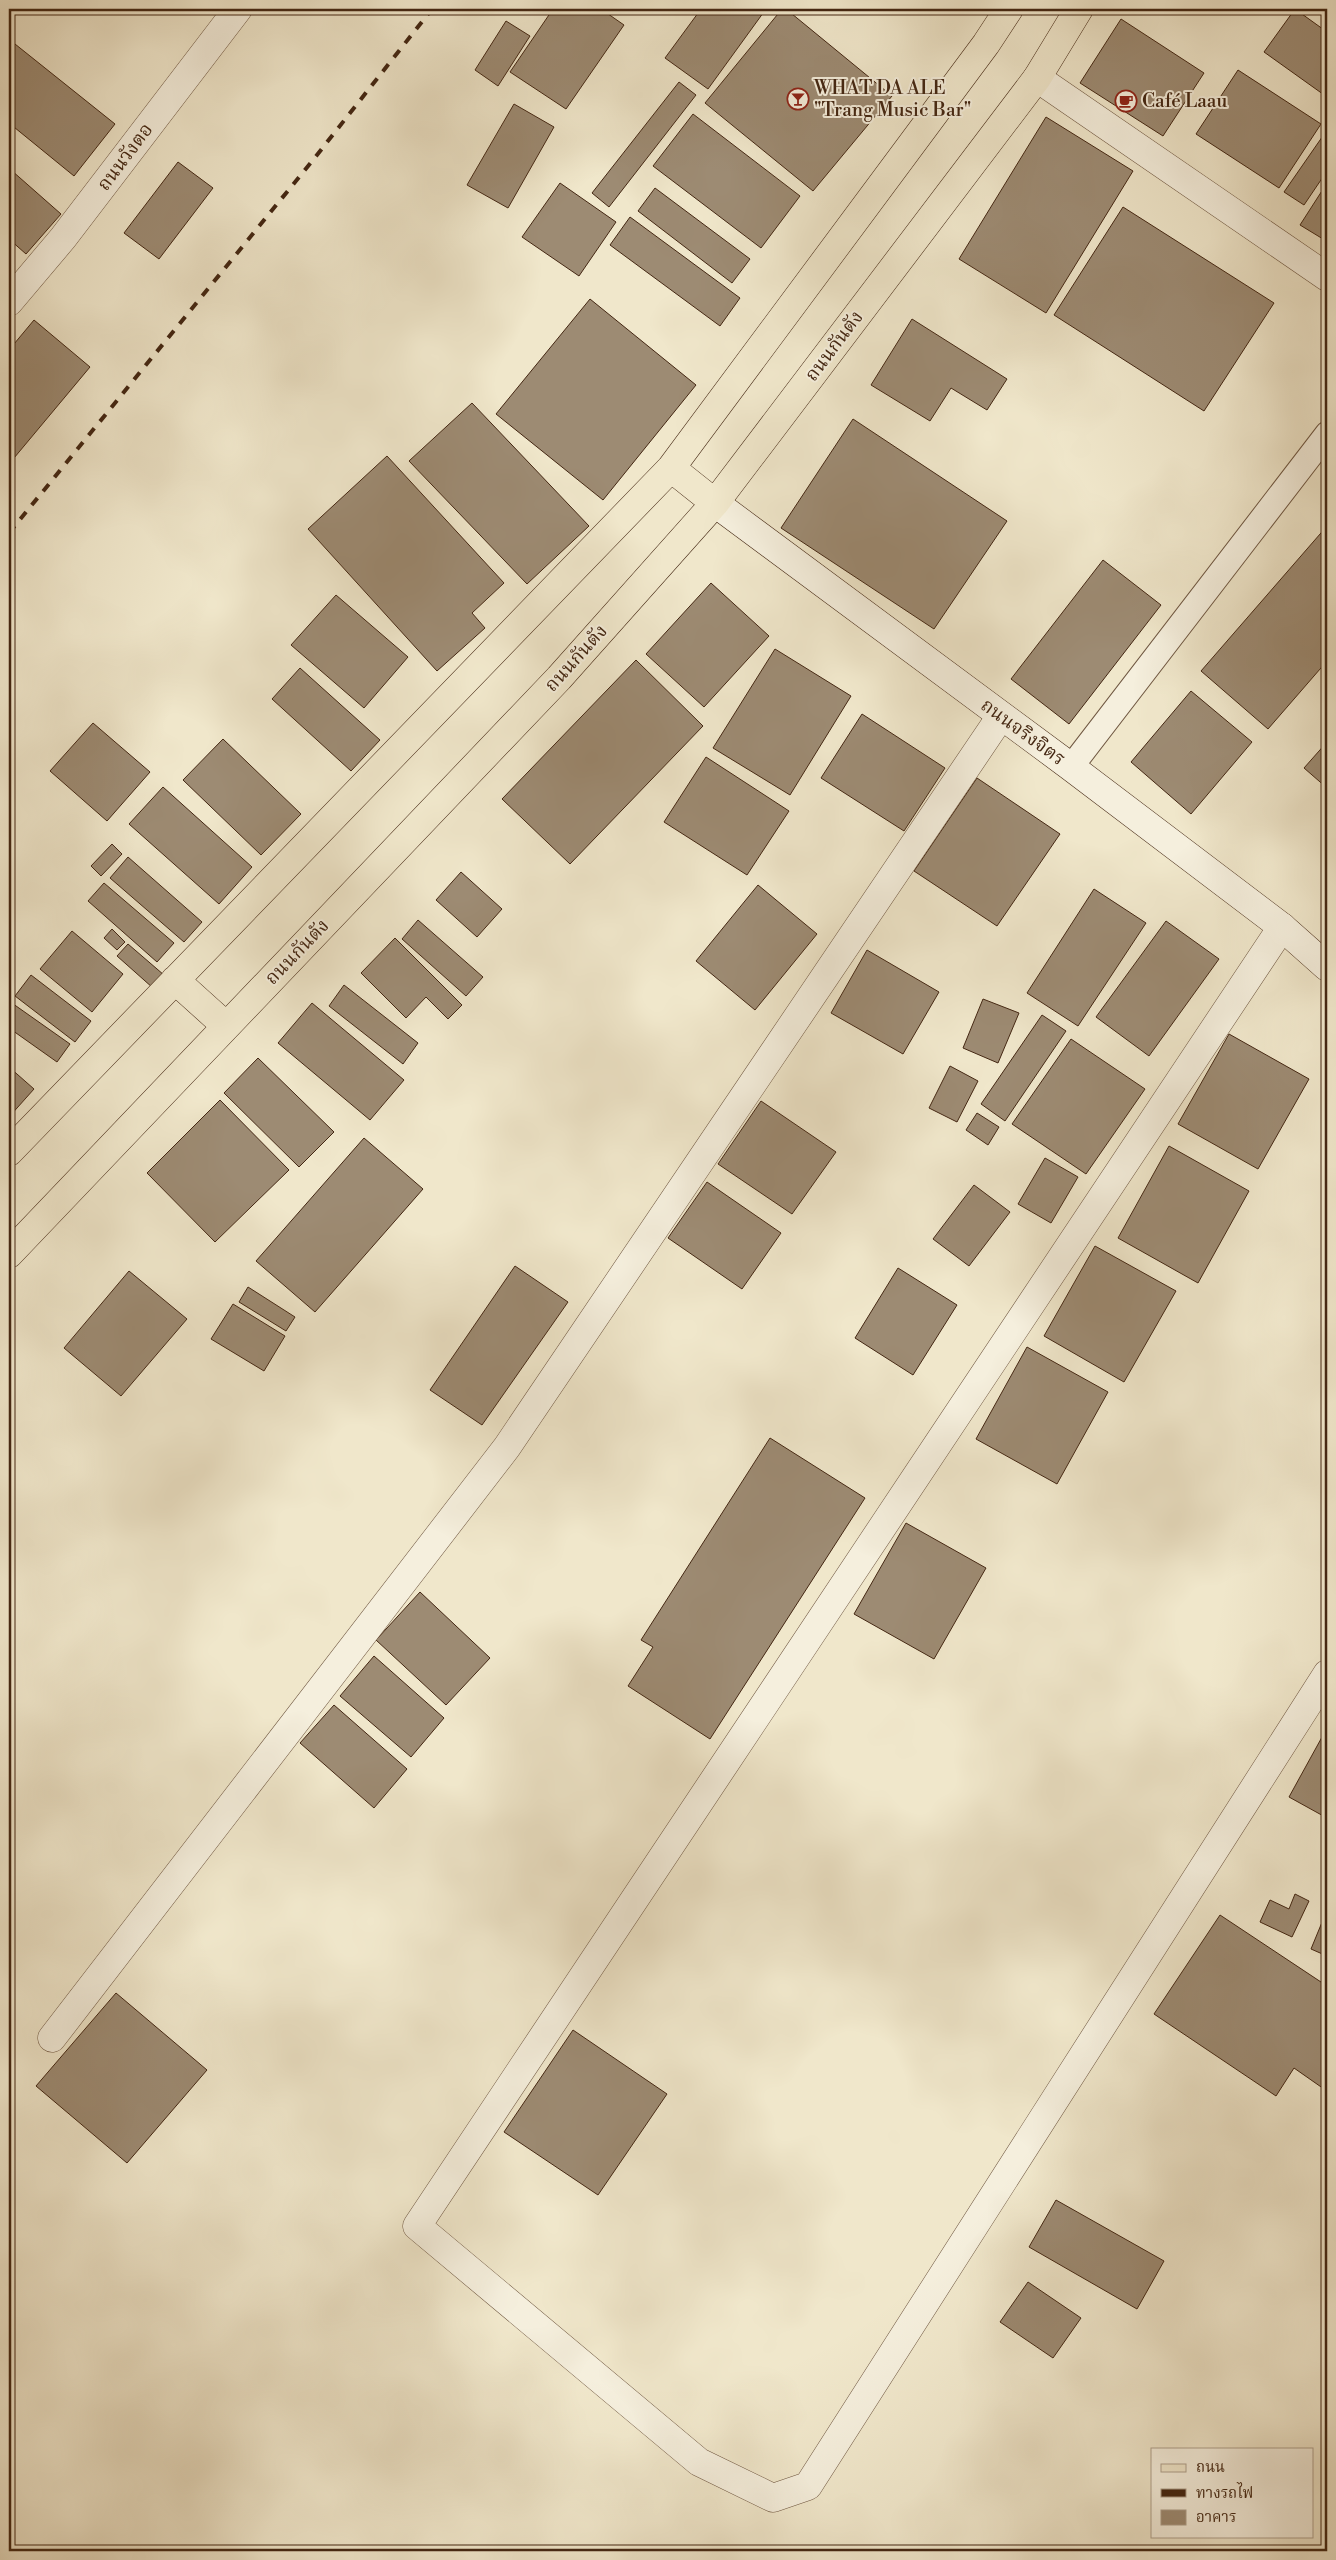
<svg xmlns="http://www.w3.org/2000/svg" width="1336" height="2560" font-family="'Libre Bodoni','Noto Serif Thai',serif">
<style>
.building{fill:#9d8b73;stroke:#442713}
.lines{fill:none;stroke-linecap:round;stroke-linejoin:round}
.lane-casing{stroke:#6f5741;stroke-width:26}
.street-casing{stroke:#6f5741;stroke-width:29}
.secondary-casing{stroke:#442713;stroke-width:29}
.primary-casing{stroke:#442713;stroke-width:29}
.lane{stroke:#f5efdd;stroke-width:24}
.street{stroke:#f5efdd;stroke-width:28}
.secondary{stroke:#f5efdd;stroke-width:28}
.primary{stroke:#f0e7cb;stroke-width:28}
.rail{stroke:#442713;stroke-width:4;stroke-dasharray:9 9;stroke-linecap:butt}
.labels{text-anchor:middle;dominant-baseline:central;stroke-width:4;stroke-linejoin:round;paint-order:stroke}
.poi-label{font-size:19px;fill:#442713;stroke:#f5efdd;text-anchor:start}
.street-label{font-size:19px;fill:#442713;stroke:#f5efdd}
</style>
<rect width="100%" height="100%" fill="#f0e7cb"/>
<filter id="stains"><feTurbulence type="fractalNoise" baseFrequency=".004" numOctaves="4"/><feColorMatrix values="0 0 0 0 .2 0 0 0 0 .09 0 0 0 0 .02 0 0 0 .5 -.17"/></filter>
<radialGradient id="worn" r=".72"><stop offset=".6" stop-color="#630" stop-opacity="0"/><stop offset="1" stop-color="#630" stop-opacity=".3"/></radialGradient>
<path class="building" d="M 553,9 L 601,9 L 624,25 L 566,109 L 510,72 Z
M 701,9 L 766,9 L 708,89 L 665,58 Z
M 782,9 L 786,9 L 892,96 L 813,191 L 705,103 Z
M 1295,9 L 1327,32 L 1327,97 L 1264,52 Z
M 1121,19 L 1204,73 L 1163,136 L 1080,83 Z
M 506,21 L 530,36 L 498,86 L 475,70 Z
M 15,44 L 115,124 L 74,176 L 9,123 L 9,52 Z
M 1238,70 L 1321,124 L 1279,188 L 1196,134 Z
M 679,82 L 696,95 L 609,207 L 592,193 Z
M 514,104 L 554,127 L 508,208 L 467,185 Z
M 693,114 L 800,196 L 761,248 L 653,166 Z
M 1046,117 L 1133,171 L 1046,313 L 959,259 Z
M 1327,130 L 1327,171 L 1304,205 L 1284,192 Z
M 178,162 L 213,188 L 159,259 L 124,233 Z
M 11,170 L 61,214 L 26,254 L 9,239 L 9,172 Z
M 560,183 L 616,222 L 579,276 L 522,237 Z
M 1327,183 L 1327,232 L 1323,239 L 1300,225 Z
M 655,188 L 750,259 L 732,283 L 638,211 Z
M 1123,207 L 1274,303 L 1204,411 L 1054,315 Z
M 630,217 L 740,298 L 720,326 L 610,245 Z
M 590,299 L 696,385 L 603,500 L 496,414 Z
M 912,319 L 1007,379 L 987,410 L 951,388 L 930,421 L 871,385 Z
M 34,320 L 90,367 L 9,464 L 9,350 Z
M 472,403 L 589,526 L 527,584 L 409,461 Z
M 853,419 L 1007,521 L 934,629 L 781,528 Z
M 387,456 L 504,583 L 472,613 L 485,628 L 437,671 L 308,529 Z
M 1327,526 L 1327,661 L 1268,729 L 1201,671 Z
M 1103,560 L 1161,605 L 1069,724 L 1011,679 Z
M 711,583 L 769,636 L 704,707 L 646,654 Z
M 336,595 L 408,657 L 364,708 L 291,645 Z
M 775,649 L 851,696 L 790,795 L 713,748 Z
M 636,660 L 703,726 L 570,864 L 502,799 Z
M 300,668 L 380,740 L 351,771 L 272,699 Z
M 1191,691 L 1252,742 L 1191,814 L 1131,762 Z
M 862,714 L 945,768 L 904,831 L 821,778 Z
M 93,723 L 150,772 L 107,821 L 50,771 Z
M 223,739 L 301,814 L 261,855 L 183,780 Z
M 1327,742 L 1327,788 L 1304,768 Z
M 706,757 L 789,811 L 747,875 L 664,822 Z
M 977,778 L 1060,834 L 997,926 L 914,871 Z
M 163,787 L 252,867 L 219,904 L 129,824 Z
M 112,844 L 122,854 L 101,876 L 91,866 Z
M 128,857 L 202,922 L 184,942 L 110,878 Z
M 461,872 L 502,909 L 477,937 L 436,900 Z
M 104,883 L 174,943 L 157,962 L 88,901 Z
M 758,885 L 817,934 L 755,1010 L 696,961 Z
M 1094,889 L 1146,923 L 1078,1026 L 1027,993 Z
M 418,920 L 483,977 L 466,996 L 402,939 Z
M 1166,921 L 1219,959 L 1149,1056 L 1096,1017 Z
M 112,929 L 125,942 L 117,950 L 104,938 Z
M 72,931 L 123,974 L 92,1012 L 40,969 Z
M 395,938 L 462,1005 L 448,1019 L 426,997 L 406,1018 L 361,973 Z
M 128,944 L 164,975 L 153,988 L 117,956 Z
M 867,950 L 939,992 L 903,1054 L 831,1013 Z
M 31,975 L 91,1021 L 75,1042 L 15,996 Z
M 344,985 L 418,1043 L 403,1064 L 329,1006 Z
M 983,999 L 1019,1013 L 998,1063 L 963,1048 Z
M 9,1001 L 70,1044 L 57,1062 L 9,1028 Z
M 312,1003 L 404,1080 L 370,1120 L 278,1043 Z
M 1042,1015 L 1066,1031 L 1005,1121 L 981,1104 Z
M 1229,1034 L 1309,1079 L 1258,1169 L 1178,1124 Z
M 1071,1039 L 1145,1089 L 1086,1174 L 1012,1124 Z
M 258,1058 L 334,1132 L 299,1167 L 224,1093 Z
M 950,1066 L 978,1081 L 957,1122 L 929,1108 Z
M 9,1067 L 34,1089 L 9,1117 Z
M 220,1100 L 289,1170 L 215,1242 L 147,1173 Z
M 761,1101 L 836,1152 L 792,1214 L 718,1164 Z
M 977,1113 L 999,1127 L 988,1145 L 966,1130 Z
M 364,1138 L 423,1189 L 315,1312 L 256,1261 Z
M 1169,1146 L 1249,1191 L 1198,1283 L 1118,1238 Z
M 1045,1158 L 1078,1177 L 1051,1223 L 1018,1204 Z
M 707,1182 L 781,1233 L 742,1289 L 668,1238 Z
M 974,1185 L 1010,1212 L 969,1266 L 933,1239 Z
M 1095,1246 L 1176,1291 L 1124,1382 L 1044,1336 Z
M 515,1266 L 568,1302 L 482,1425 L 430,1390 Z
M 898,1268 L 957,1305 L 913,1375 L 855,1338 Z
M 129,1271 L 187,1319 L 121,1396 L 64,1348 Z
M 248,1287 L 295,1317 L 286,1331 L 239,1302 Z
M 233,1304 L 285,1336 L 264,1371 L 211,1339 Z
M 1027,1347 L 1108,1392 L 1057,1484 L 976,1439 Z
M 770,1438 L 865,1498 L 710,1739 L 628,1686 L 653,1647 L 641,1640 Z
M 906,1523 L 986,1568 L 934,1659 L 854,1614 Z
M 420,1592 L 490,1658 L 446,1705 L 376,1640 Z
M 374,1656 L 444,1718 L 411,1757 L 340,1696 Z
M 334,1705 L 407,1769 L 374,1808 L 300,1743 Z
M 1327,1728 L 1327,1818 L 1289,1797 Z
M 1295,1894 L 1309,1901 L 1292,1937 L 1260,1922 L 1270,1900 L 1289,1909 Z
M 1220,1915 L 1327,1986 L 1327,2084 L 1324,2089 L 1294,2068 L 1276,2096 L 1154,2014 Z
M 1325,1915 L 1327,1916 L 1327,1956 L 1311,1949 Z
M 116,1993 L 207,2070 L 127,2163 L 36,2086 Z
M 573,2030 L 667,2094 L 598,2195 L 504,2132 Z
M 1056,2200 L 1164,2261 L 1137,2309 L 1029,2247 Z
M 1028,2282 L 1081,2318 L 1053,2358 L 1000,2322 Z"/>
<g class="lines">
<g class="lane-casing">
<path id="lane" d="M 1071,767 L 1327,434"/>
</g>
<g class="street-casing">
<path id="street" d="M 1037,78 L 1327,277
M 9,302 L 63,238 L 238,9
M 1282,927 L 417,2226 L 699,2462 L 773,2498 L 808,2486 L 1327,1674
M 52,2038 L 507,1447 L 1001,716"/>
</g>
<g class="secondary-casing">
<path id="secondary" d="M 715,503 L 1071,767 L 1282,927 L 1327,967"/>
</g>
<g class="primary-casing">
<path id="primary" d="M 671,468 L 715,503
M 175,980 L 226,1026
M 9,1152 L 671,468 L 986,44 L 1009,9
M 9,1254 L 559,678 L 715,503 L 1037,78 L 1079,9"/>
</g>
<use href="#lane" class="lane"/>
<use href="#street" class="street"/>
<use href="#secondary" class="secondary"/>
<use href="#primary" class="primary"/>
<path class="rail" d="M 9,533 L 313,160 L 432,9"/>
</g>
<defs>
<g id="bar-ring" transform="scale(1.125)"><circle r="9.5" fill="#f5efdd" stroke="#8f2418" stroke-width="1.5"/><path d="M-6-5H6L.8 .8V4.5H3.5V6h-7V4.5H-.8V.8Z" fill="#8f2418"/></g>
<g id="cafe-ring" transform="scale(1.125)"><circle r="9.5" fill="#f5efdd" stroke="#8f2418" stroke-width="1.5"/><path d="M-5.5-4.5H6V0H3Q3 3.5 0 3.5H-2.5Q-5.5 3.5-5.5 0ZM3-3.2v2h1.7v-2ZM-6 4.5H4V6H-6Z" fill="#8f2418"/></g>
</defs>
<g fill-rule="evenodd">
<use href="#bar-ring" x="798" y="99"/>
<use href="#cafe-ring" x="1126" y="101"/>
</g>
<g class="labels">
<g class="poi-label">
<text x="814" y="88">WHAT DA ALE<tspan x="814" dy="22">"Trang Music Bar"</tspan></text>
<text x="1142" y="101">Café Laau</text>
</g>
<g class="street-label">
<text transform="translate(125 157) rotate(-53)">ถนนวังตอ</text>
<text transform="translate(834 346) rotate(-53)">ถนนกันตัง</text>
<text transform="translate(576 658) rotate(-48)">ถนนกันตัง</text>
<text transform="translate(1023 732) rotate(36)">ถนนจริงจิตร</text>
<text transform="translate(297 952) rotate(-46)">ถนนกันตัง</text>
</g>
</g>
<rect width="1336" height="2560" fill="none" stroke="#f0e7cb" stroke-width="30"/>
<rect x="10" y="10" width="1316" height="2540" fill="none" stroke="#442713" stroke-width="2.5"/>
<rect x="15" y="15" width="1306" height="2530" fill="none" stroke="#442713"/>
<rect x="1151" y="2448" width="162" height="90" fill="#f5efdd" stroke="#ae9f8c"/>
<rect x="1161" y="2464" width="25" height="8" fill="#f0e7cb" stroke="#ae9f8c"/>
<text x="1196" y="2472" font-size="15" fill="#442713">ถนน</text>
<rect x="1161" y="2489" width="25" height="8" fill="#442713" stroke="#ae9f8c"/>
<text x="1196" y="2498" font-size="15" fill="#442713">ทางรถไฟ</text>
<rect x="1161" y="2510" width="25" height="15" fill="#9d8b73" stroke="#ae9f8c"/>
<text x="1196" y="2522" font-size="15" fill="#442713">อาคาร</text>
<rect width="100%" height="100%" filter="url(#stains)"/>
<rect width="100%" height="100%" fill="url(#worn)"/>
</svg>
